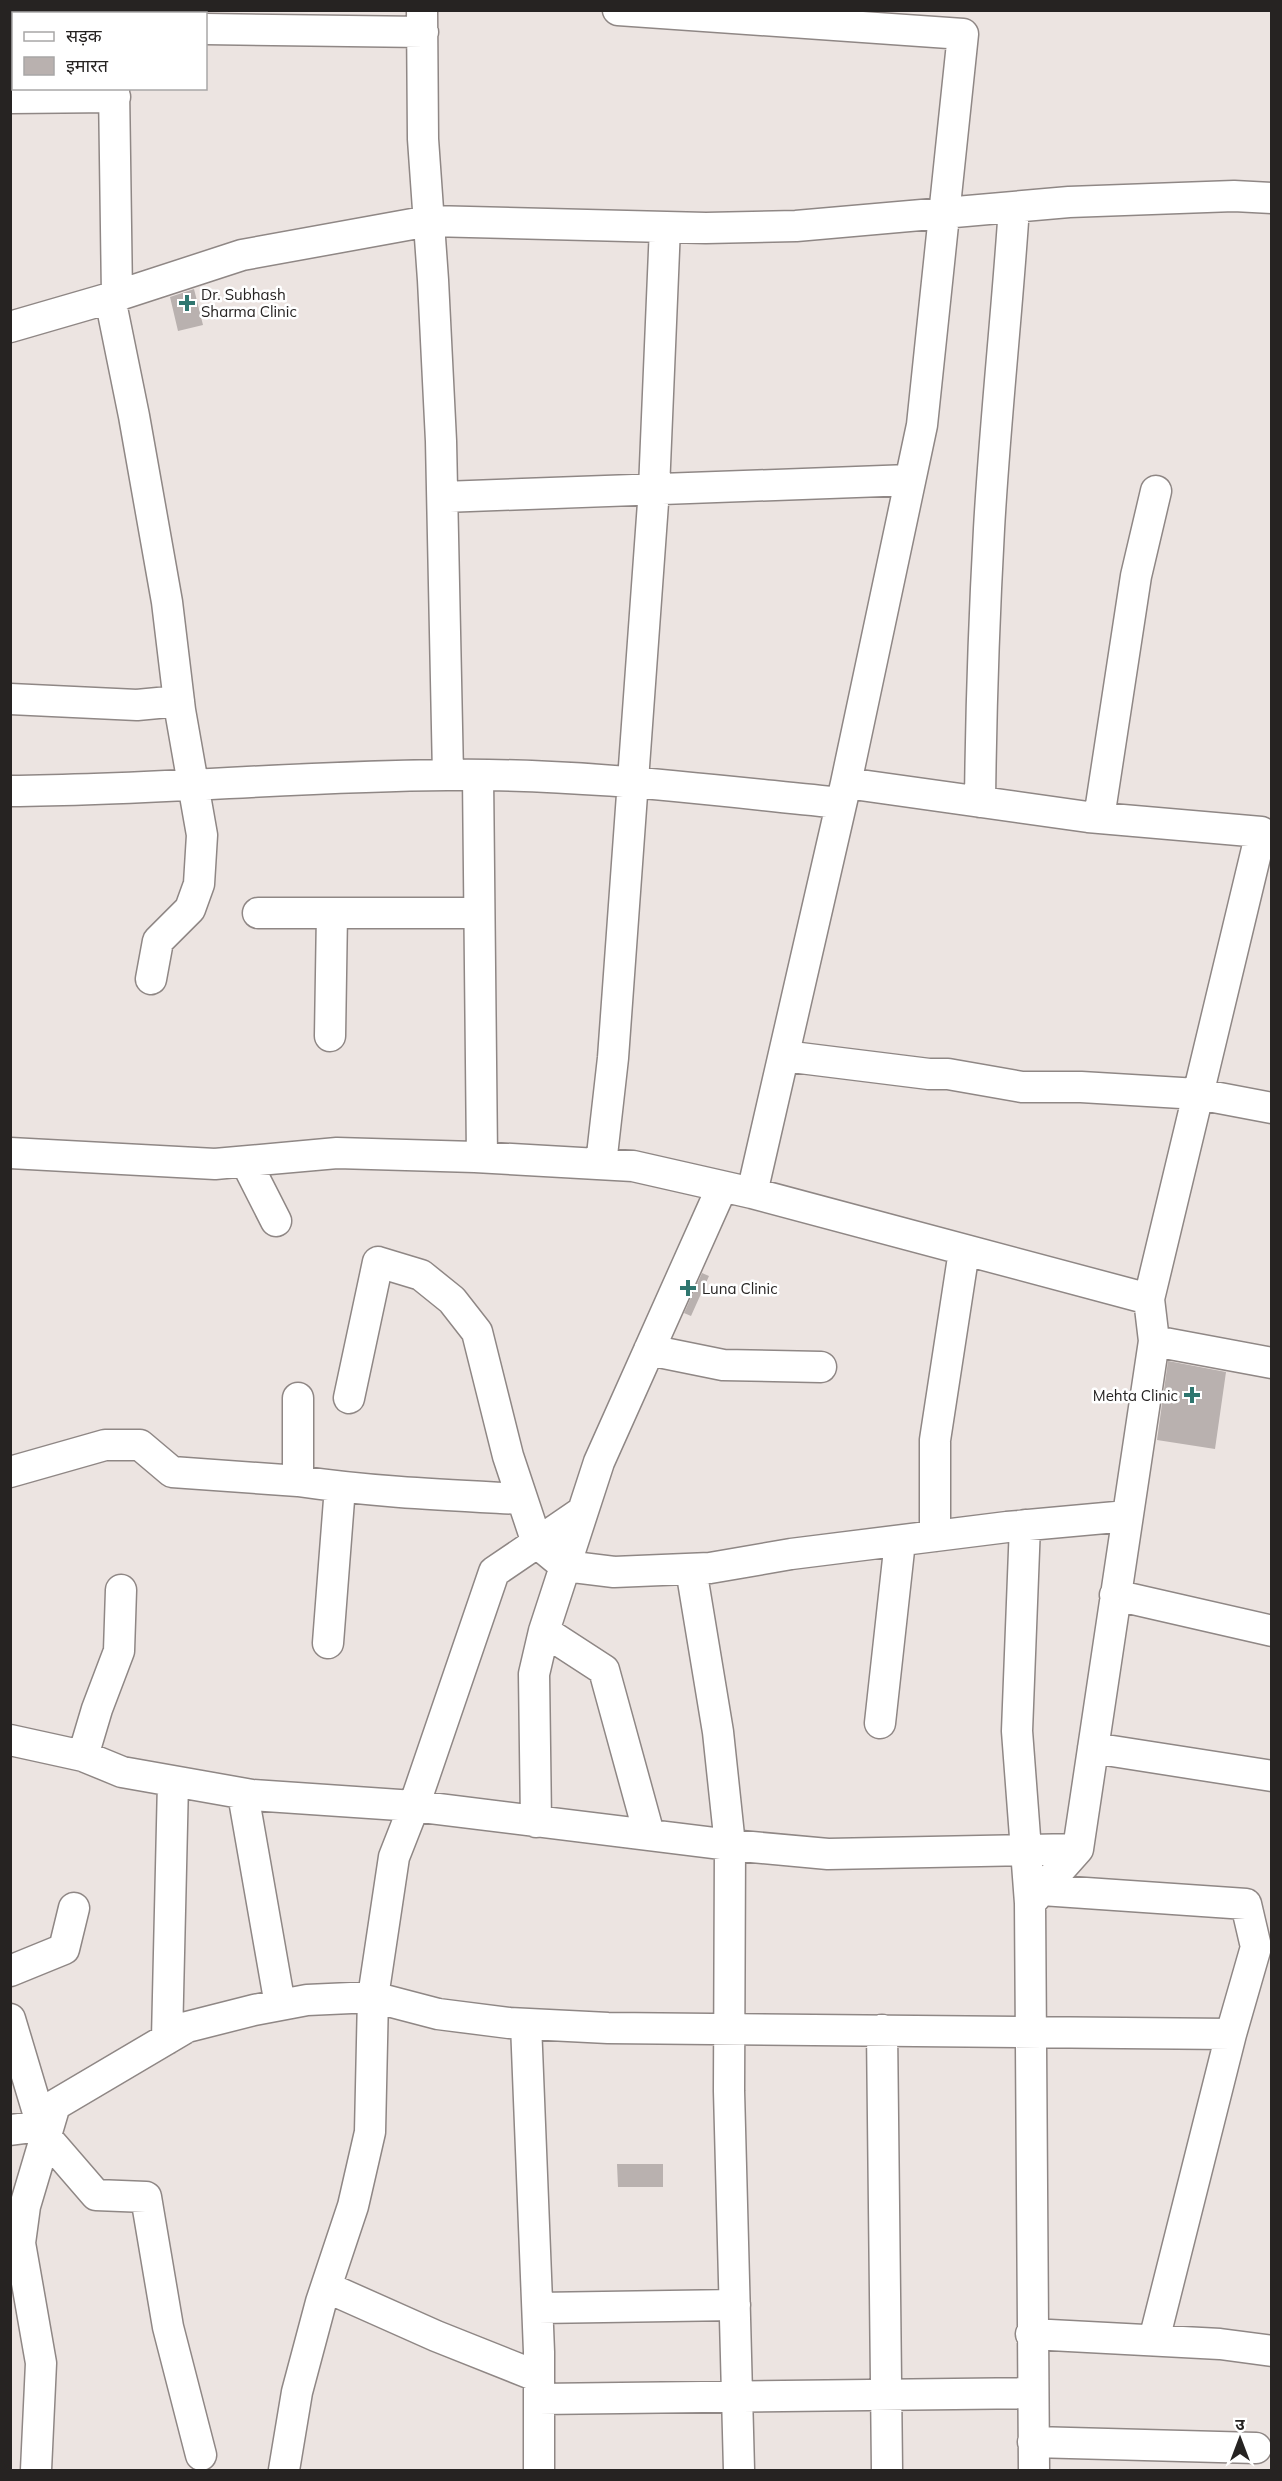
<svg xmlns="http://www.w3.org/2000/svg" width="1282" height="2481" font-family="Mulish,'Noto Sans Devanagari',sans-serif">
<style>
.building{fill:#b9b1af}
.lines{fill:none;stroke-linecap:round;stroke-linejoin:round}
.minor-casing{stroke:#8f8785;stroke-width:33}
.minor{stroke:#fff;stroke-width:30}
.poi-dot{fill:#2f766f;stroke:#fff;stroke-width:2}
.labels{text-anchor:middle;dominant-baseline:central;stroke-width:5;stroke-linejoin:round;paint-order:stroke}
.poi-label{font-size:15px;fill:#262322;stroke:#fff;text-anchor:start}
</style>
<rect width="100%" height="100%" fill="#ece4e1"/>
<path class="building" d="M 194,289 L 203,325 L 178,331 L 170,297 Z
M 702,1273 L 709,1276 L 691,1316 L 684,1313 Z
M 1168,1361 L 1226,1372 L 1215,1449 L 1157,1440 Z
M 617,2164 L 663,2164 L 663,2187 L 618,2187 Z"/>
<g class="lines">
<g class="minor-casing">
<path id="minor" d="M 113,10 L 113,14
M 422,10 L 423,139 L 433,280 L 441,441 L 448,775
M 618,10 L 963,34 L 922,425 L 846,783 L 752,1193
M 206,29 L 423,32
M 114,88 L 117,296
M 10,98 L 115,97
M 110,298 L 134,416 L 167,602 L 180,710 L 202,835 L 199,884 L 190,909 L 158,941 L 151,979
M 10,327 L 110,298 L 242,255 L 429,221 L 706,228 L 796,226 L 1069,202 L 1234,196 L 1272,198
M 443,497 L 910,480
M 10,699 L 137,705 L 179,701
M 478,776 L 482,1157
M 846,783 L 1088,817 L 1261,832 L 1149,1299 L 1154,1341 L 1078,1849 L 1030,1903 L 1034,2470
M 10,791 C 156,790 301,776 447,775 C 579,773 710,790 841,803
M 980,802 C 981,711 984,620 989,529 C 995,421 1007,314 1014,207
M 1099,818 L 1136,576 L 1156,491
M 258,913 L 479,913
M 330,1036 L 332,913
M 784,1056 L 929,1074 L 948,1074 L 1022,1087 L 1081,1087 L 1198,1094 L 1272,1108
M 10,1153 L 215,1164 L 337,1153 L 475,1157 L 633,1166 L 752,1193 L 1149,1299
M 246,1162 L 276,1221
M 601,1164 L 613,1058 L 654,489 L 665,227
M 1154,1341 L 1272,1363
M 649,1350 L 723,1365 L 821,1367
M 298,1398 L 298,1481 C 372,1492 447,1495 522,1499
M 349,1398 L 378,1262 L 421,1275 L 452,1300 L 477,1332 L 508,1456 L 537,1543 L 565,1566 L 614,1572 L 710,1568 L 791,1554 L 1007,1527 L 1127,1516
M 10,1472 L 105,1445 L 140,1445 L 172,1472 L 298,1481
M 1025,1525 L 1017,1731 L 1030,1903
M 935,1536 L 935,1440 L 964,1251
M 691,1569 L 718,1732 L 730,1845 L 729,2091 L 739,2470
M 121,1590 L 119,1651 L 97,1709 L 83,1756 L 122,1772 L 252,1795 L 414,1806 L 730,1845 L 828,1854 L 1078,1849
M 1115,1595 L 1272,1631
M 544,1631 L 604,1670 L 649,1834
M 328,1643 L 340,1487
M 880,1723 L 900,1541
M 10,1740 L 83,1756
M 1093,1748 L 1272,1776
M 243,1794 L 280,2005
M 536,1822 L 534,1674 L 544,1631 L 599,1462 L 722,1187
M 1042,1890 L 1246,1904 L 1256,1947 L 1231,2034 L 1154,2340
M 10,1971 L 64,1949 L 74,1908
M 10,2019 L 45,2136
M 526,2024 L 539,2352 L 539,2470
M 882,2030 L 887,2470
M 167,2039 L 173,1782
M 10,2130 L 33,2127 L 45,2136 L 96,2195 L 146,2197 L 168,2327 L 201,2455
M 326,2287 L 436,2336 L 539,2377
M 538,2308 L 735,2305
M 1031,2334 L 1220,2344 L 1272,2351
M 539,2399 L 1032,2393
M 1033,2442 L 1256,2448
M 36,2470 L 41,2363 L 20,2243 L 25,2206 L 55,2105 L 187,2027 L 254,2010 L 307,2000 L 373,1997 L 438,2014 L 509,2023 L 608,2028 L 1231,2034
M 284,2470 L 297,2392 L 321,2302 L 353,2206 L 370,2132 L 373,1997 L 394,1857 L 414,1806 L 494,1572 L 582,1512"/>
</g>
<use href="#minor" class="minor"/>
</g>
<g class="poi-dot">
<path d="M184 294h6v6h6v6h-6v6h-6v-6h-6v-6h6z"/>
<path d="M685 1279h6v6h6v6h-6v6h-6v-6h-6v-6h6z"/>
<path d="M1189 1386h6v6h6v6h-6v6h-6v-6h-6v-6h6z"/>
</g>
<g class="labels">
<g class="poi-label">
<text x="201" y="294">Dr. Subhash<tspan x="201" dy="17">Sharma Clinic</tspan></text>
<text x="702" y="1288">Luna Clinic</text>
<text x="1178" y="1395" text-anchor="end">Mehta Clinic</text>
</g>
</g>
<rect width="1282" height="2481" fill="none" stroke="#262322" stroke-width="24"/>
<rect x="12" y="12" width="195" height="78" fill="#ffffff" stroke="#a8a7a7" stroke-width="1.5"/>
<rect x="24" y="32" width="30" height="9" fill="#ffffff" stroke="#a8a7a7" stroke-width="1.5"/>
<text x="66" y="42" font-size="18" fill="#262322">सड़क</text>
<rect x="24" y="57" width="30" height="18" fill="#b9b1af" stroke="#a8a7a7" stroke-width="1.5"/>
<text x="66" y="72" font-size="18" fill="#262322">इमारत</text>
<g transform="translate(1240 2439)" stroke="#ffffff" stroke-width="4.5" paint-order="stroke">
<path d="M0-4.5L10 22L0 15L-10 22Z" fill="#262322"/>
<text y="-9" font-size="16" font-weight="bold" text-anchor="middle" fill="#262322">उ</text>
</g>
</svg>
